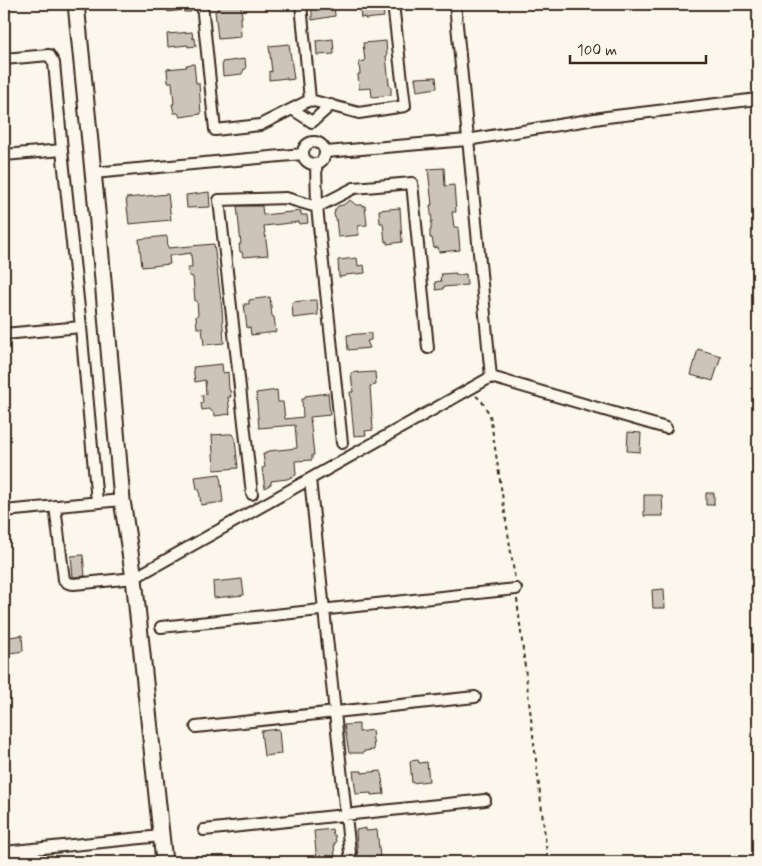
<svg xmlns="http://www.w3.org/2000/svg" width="762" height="866" font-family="Mynerve,sans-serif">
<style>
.building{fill:#ccc4b9;stroke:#3b2a1e}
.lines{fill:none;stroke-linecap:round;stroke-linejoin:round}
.street-casing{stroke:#3b2a1e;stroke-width:14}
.secondary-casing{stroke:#3b2a1e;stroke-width:19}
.path{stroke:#3b2a1e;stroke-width:2;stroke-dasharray:4 4;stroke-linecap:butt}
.street{stroke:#fbf7ec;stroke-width:10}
.secondary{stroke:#fbf7ec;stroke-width:15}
</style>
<rect width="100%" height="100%" fill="#fbf7ec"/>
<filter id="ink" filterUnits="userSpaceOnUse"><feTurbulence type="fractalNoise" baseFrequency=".02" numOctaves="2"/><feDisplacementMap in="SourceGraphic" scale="10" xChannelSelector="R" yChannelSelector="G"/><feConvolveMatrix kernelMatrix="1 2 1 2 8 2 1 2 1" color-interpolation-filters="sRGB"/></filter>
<g filter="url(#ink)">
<path class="building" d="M 167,4 L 195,4 L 195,9 L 191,9 L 191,12 L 184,12 L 183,10 L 168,12 Z
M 217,4 L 241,4 L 242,18 L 240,18 L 241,37 L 218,39 L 215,11 L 218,10 Z
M 323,4 L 334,4 L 335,16 L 312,20 L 312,5 Z
M 363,4 L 383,4 L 384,17 L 365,19 L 365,17 L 361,18 L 360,10 L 364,10 Z
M 192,32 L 193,39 L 195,38 L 196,46 L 188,47 L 188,45 L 168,47 L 167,34 Z
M 333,39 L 334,54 L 317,55 L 316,41 Z
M 386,41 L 387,56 L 386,56 L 389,84 L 391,88 L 391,95 L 372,97 L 371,88 L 359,89 L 358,74 L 360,74 L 359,62 L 365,61 L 363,43 Z
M 289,44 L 294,79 L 287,80 L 287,78 L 269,80 L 269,71 L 272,72 L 269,46 Z
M 245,59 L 246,69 L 244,69 L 242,74 L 223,76 L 222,62 Z
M 194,64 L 196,83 L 199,83 L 201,114 L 180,117 L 178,113 L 174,113 L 172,104 L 174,104 L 172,82 L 168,82 L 167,69 L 187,67 L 186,65 Z
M 436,77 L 437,88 L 417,91 L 415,78 Z
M 444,168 L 445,186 L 454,185 L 456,212 L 452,212 L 454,227 L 458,227 L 460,250 L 439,252 L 438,247 L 434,248 L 432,238 L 430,238 L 430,230 L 431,230 L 431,222 L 432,222 L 430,205 L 432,205 L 428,169 Z
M 209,192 L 210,207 L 187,208 L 186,195 Z
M 168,194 L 171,220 L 129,224 L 126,198 Z
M 350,200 L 356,205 L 362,205 L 365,206 L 367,225 L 358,226 L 359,235 L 338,237 L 336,218 L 335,218 L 334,214 L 335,210 L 338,206 L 343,205 Z
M 237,206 L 262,206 L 263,215 L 301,211 L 301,215 L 307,215 L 308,223 L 299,224 L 299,222 L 264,226 L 268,255 L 243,257 L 242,252 L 240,252 L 239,244 L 241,244 Z
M 400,208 L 402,242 L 387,244 L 387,241 L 385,242 L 383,223 L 380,223 L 379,210 Z
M 167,236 L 168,248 L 214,244 L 222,309 L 224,343 L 204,345 L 202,328 L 197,328 L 196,316 L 198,315 L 197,301 L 195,301 L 193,277 L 189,276 L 188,268 L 192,268 L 191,253 L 169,256 L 170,264 L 142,267 L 139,239 Z
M 357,258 L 358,266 L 364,265 L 365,273 L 346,275 L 346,276 L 339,277 L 338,260 Z
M 456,273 L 456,275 L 466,274 L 467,285 L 443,287 L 443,289 L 436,290 L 435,282 L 441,281 L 440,278 L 442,276 L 441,274 Z
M 270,297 L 272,316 L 274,317 L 276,332 L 251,335 L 250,327 L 247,328 L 244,304 L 249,304 L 249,300 Z
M 314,300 L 317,300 L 318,315 L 293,318 L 292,302 Z
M 371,333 L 371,340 L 367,341 L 370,348 L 348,350 L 347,335 Z
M 698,349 L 721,356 L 713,381 L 691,375 Z
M 222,364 L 223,373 L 228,372 L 229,390 L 230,390 L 231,397 L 228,397 L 230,414 L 215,416 L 215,414 L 209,409 L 202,410 L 201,403 L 203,403 L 202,395 L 206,394 L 205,380 L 195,382 L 193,367 Z
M 358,372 L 358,373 L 375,372 L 376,385 L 370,386 L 373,430 L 365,431 L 366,435 L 354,436 L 350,392 L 353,392 L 351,373 Z
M 277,390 L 278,402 L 283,402 L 285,419 L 303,417 L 302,399 L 305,399 L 305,396 L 328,393 L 330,415 L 310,417 L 314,455 L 312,455 L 312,460 L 295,461 L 296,475 L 287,479 L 271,481 L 271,484 L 265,488 L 262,468 L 265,467 L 263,454 L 266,454 L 266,452 L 269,451 L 297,448 L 295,425 L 259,428 L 256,393 Z
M 628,432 L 641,433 L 640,452 L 627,451 Z
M 227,434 L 232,434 L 235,439 L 238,468 L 214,470 L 212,435 Z
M 220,474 L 223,502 L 201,505 L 199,489 L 197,489 L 195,477 Z
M 706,493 L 714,493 L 714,505 L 706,505 Z
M 644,495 L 662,495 L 663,516 L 644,516 Z
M 83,555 L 85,576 L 73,577 L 71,556 Z
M 242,579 L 244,595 L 214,598 L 213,582 Z
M 664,589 L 665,608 L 653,608 L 652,590 Z
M 22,635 L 23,651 L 4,654 L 4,638 Z
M 359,724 L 359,732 L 372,730 L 374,750 L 364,751 L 364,753 L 349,753 L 344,725 Z
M 279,729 L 281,754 L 264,756 L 261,731 Z
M 418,760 L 419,763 L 427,762 L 429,781 L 412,783 L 410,761 Z
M 353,771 L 362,771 L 362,773 L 381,771 L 384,794 L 371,795 L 371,793 L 356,794 Z
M 366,828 L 366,831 L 377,830 L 380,857 L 358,859 L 356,830 Z
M 332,829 L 333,835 L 335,835 L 336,843 L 334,843 L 335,857 L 326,858 L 327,862 L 317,862 L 314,831 Z"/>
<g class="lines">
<g class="street-casing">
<path id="street" d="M 202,4 L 215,130 L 260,125 L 310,100 L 359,113 L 405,106 L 393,4
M 301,4 L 310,100
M 455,4 L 491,377
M 4,59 L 49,55 L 54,63 L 62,150 L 81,327 L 97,502
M 292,109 L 312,122
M 312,122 L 331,105
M303 153a11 11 0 1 1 22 0a11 11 0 1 1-22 0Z
M 326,152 L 467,140 L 607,117 L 758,99
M 4,155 L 62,150
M 316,164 L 317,207 L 342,443
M 93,173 L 303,154
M 4,334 L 81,327
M 310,479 L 351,862
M 252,494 L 219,200 L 286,198 L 317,207 L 354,188 L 412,183 L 428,348
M 55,506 L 64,580 L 68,583 L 74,584 L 134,578 L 491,377 L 666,428
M 4,511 L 122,500
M 161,627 L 516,589
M 196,727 L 475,697
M 204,830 L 485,800
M 4,852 L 161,836"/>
</g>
<g class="secondary-casing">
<path id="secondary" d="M 76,4 L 97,211 L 122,500 L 134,578 L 164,862"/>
</g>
<path class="path" d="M 476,396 L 481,400 L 490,415 L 515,579
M 517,599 L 548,862"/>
<use href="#street" class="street"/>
<use href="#secondary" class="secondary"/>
</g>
</g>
<rect width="762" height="866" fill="none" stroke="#fbf7ec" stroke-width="20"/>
<rect x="10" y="10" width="742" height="846" fill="none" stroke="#3b2a1e" stroke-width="2" filter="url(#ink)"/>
<path d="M570 55v8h136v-8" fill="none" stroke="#3b2a1e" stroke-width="2.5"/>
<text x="577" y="55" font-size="15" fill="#3b2a1e" stroke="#fbf7ec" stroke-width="4" paint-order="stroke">100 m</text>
</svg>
